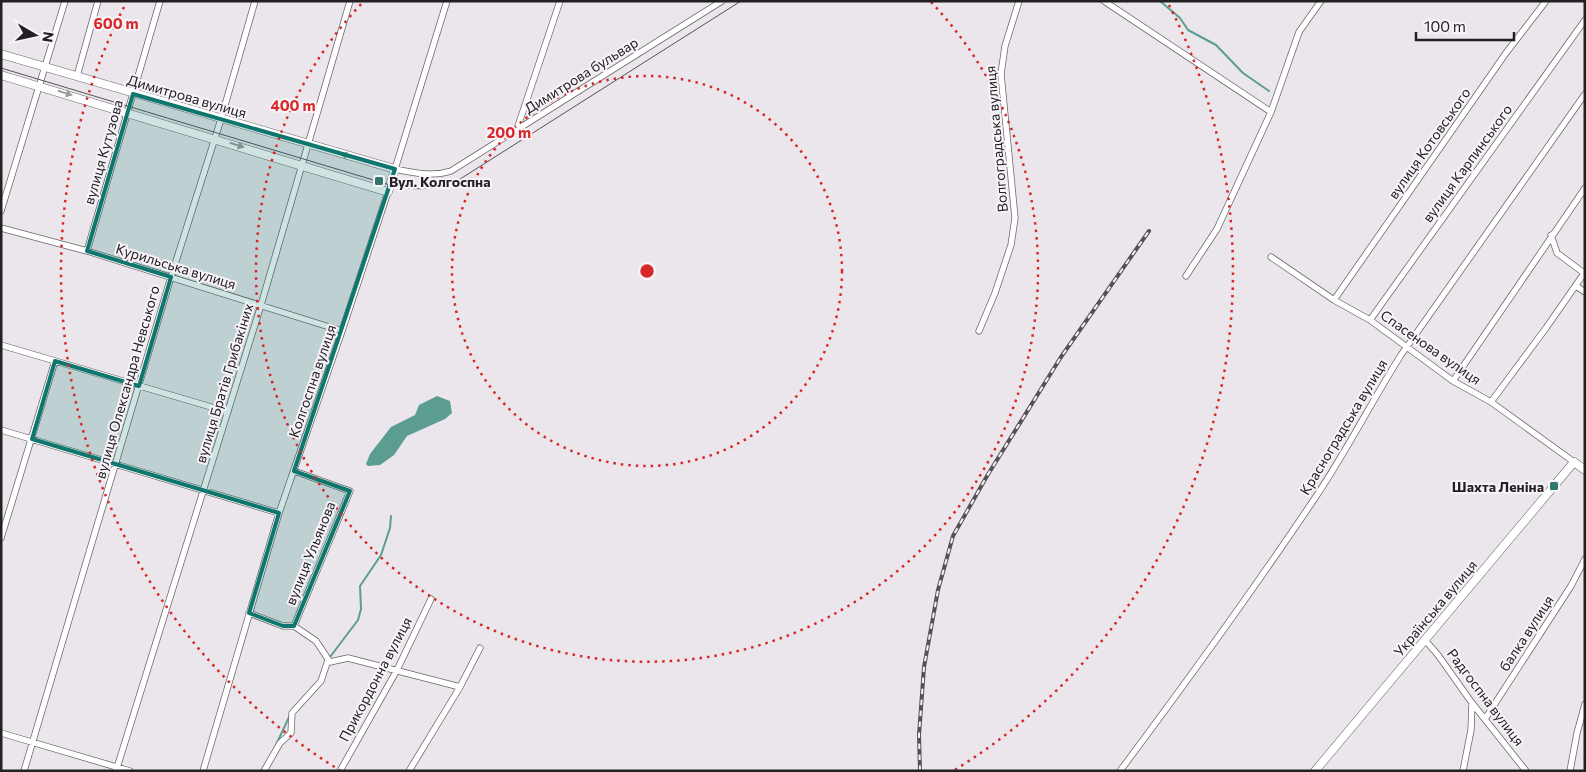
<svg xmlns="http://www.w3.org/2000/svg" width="1586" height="772" font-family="Commissioner,sans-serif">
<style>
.water{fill:#5b9e91}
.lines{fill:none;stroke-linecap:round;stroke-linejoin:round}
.stream{stroke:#5b9e91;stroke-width:2}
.street-casing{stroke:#6a666a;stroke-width:7}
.secondary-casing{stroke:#6a666a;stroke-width:9}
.street{stroke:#fff;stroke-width:5.5}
.secondary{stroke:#fff;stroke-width:8}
.tram{stroke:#545154;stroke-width:1}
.rail-casing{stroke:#545154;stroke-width:4}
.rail{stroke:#f8f3f9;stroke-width:2;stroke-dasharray:5.5;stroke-linecap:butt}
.oneway{fill:#9c9b9c}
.marked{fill:#0f766e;fill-opacity:0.2;stroke:#0f766e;stroke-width:4;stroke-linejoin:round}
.ring{fill:none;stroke:#d62828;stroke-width:2.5;stroke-dasharray:2.5 5}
.poi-dot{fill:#32766b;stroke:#f8f3f9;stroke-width:2}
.labels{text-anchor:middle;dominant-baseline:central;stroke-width:4;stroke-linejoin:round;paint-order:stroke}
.street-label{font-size:14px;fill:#222022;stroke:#f8f3f9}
.poi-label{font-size:14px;font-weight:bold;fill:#222022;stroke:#f8f3f9;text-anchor:start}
.centre{fill:#d62828;stroke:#f8f3f9;stroke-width:2.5}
.ring-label{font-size:15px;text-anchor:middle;font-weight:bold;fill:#d62828;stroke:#f8f3f9;stroke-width:4;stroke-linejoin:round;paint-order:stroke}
</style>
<rect width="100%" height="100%" fill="#ebe6eb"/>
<path class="water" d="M 437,396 L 450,401 L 452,413 L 445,419 L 407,436 L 394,455 L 380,465 L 368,466 L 366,464 L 370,454 L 391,427 L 415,415 L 419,405 Z"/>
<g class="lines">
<path class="stream" d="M 1160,1 L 1180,18 L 1188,30 L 1216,45 L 1243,73 L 1269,91
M 330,657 L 358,620 L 361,609 L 360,586 L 381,555 L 390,528 L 391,516
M 276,745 L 290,715"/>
<g class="street-casing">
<path id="street" d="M 447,1 L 395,169 C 414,173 432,177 451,171 L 722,1
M 1104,1 L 1271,112
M 77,76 L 98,1
M 517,129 L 560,1
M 1,211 L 65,1
M 1,228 L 87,251 L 342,331
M 1551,235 L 1557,253 L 1584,273
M 87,251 L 160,1
M 1271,257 L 1334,300 L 1370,320 L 1453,381 L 1491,402 L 1574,462
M 1186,276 L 1217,229 L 1271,112 L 1299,32 L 1321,1
M 1576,286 L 1585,292
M 1334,300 L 1506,53 L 1546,1
M 1370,320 L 1585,20
M 979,331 L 995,293 L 1011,245 L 1015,218 L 1001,74 L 1005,46 L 1019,1
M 1,345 L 228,412
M 1453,381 L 1585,188
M 1491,402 L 1546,328 L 1585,272
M 1,430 L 279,513
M 294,471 L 350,491 L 294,626
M 1,538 L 55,361
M 249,613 L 283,626 L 294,626
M 294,626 L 316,641 L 330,662 L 348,658 L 460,687
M 1425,640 L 1438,655 L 1472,703 L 1526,771
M 1485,719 L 1571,586 L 1585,559
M 1,733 L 130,771
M 24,771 L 171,277 L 221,119 L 255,1
M 116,771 L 261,305 L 350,1
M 203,771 L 279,513 L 342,331 L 388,192
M 264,771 L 280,743 L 291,733 L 292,713 L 321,681 L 328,660
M 340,771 L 397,670 L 431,599
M 409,771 L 460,687 L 480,648
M 1120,771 C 1188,680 1254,589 1317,495 C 1347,450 1372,401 1401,355 L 1585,94
M 1463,771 L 1471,730 L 1472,703
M 1570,771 L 1577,733 L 1585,704"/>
</g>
<g class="secondary-casing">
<path id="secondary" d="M 1,54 L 395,169 L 388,192 L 1,75
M 1315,771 L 1574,462 L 1585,470"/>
</g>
<use href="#street" class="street"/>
<use href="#secondary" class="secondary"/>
<path class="tram" d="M 1,68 L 390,185 C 411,191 437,190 457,181 L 741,1"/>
<g class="rail-casing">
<path id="rail" d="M 920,771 L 919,735 L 924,667 L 938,590 L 953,536 L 987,476 L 1061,357 L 1149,231"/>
</g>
<use href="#rail" class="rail"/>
</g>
<defs><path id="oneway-solid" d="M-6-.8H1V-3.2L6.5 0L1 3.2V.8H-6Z" transform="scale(1.25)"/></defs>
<g class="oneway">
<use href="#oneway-solid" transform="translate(65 93) rotate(17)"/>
<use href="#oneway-solid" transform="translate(237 145) rotate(17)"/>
<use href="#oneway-solid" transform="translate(348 156) rotate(-164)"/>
</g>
<path class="marked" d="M 133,94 L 395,169 L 294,471 L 350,491 L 294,626 L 283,626 L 249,613 L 279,513 L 32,439 L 55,361 L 139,386 L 171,277 L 87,251 Z"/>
<g class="ring">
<circle cx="647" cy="271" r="195"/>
<path d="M931 2A391 391 0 1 1 363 2"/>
<path d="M341 771A586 586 0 0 1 125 5M1169 5A586 586 0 0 1 953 771"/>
</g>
<g class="poi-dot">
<rect x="374" y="176" width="10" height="10" rx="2.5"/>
<rect x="1549" y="481" width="10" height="10" rx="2.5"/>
</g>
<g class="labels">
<g class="street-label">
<text transform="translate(581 75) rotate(-32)">Димитрова бульвар</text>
<text transform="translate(187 96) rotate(16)">Димитрова вулиця</text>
<text transform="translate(996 139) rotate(-95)">Волгоградська вулиця</text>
<text transform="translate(1429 143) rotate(-55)">вулиця Котовського</text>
<text transform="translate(103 152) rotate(-74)">вулиця Кутузова</text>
<text transform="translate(1467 163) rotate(-54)">вулиця Карпинського</text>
<text transform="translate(176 266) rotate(17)">Курильська вулиця</text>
<text transform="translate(1431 347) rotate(35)">Спасенова вулиця</text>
<text transform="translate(312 381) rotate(-71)">Колгоспна вулиця</text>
<text transform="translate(127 382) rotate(-74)">вулиця Олександра Невського</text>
<text transform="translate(224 383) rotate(-73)">вулиця Братів Грибакіних</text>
<text transform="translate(1343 427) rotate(-59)">Красноградська вулиця</text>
<text transform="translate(310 553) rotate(-68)">вулиця Ульянова</text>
<text transform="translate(1435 608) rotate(-50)">Українська вулиця</text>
<text transform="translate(1526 633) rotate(-57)">балка вулиця</text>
<text transform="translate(375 679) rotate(-62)">Прикордонна вулиця</text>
<text transform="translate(1486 697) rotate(53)">Радгоспна вулиця</text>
</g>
<g class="poi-label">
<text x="389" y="181">Вул. Колгоспна</text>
<text x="1544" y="486" text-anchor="end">Шахта Леніна</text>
</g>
</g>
<circle cx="647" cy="271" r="8" class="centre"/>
<g class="ring-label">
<text x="116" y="29">600 m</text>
<text x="293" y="111">400 m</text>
<text x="509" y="138">200 m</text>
</g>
<rect width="1586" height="772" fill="none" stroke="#222022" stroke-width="5"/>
<g transform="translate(35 35) rotate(99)" stroke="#f8f3f9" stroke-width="4" paint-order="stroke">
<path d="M0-4L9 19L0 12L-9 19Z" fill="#222022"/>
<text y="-8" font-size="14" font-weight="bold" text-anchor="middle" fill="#222022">N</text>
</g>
<path d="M1416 32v8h98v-8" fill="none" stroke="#222022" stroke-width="2.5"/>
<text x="1424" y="32" font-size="15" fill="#222022" stroke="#f8f3f9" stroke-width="4" paint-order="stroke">100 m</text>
</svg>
